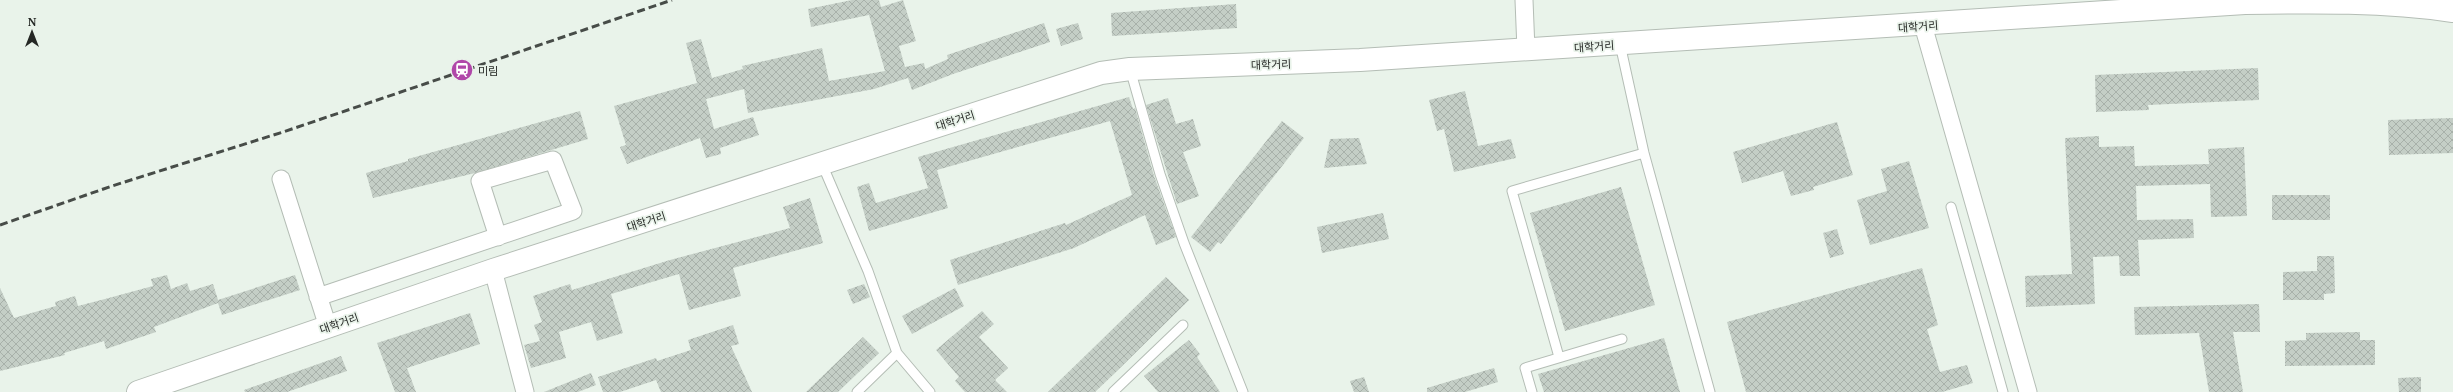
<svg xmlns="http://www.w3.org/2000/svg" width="2453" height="392" font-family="'Noto Serif','Noto Sans KR',serif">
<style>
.building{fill:url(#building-cross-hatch)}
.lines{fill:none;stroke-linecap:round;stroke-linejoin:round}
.lane-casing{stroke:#b4bdb5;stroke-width:11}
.street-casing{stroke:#b4bdb5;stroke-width:19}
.primary-casing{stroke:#b4bdb5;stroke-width:24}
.lane{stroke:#fff;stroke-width:9}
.street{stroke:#fff;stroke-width:17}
.primary{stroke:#fff;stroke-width:22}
.rail{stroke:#474c48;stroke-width:3;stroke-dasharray:8 4;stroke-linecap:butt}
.labels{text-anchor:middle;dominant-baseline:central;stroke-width:3.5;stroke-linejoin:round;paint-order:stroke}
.street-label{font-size:11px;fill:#252825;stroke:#e9f3ea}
.poi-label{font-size:11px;fill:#252825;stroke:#e9f3ea;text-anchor:start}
</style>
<defs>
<pattern id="building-cross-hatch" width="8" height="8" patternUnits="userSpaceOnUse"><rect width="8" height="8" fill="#c4cec6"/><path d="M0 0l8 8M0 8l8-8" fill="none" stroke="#a8b1aa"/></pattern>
</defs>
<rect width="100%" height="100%" fill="#e9f3ea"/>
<path class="building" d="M 852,0 L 879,0 L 881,7 L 903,0 L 916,41 L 899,46 L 905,67 L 924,63 L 925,69 L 948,59 L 947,55 L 1044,23 L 1050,42 L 953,74 L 912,90 L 908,78 L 874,89 L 748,113 L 744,89 L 706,99 L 714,129 L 753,117 L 759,135 L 720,148 L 721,154 L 706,158 L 700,138 L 627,164 L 620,147 L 626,145 L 614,106 L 697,83 L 686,43 L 701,39 L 712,78 L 743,69 L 742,66 L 822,48 L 829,81 L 885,71 L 869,15 L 811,27 L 808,9 Z
M 1236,4 L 1237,28 L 1112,36 L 1111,13 Z
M 1078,23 L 1083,39 L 1061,46 L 1056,29 Z
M 2258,68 L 2259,100 L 2148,105 L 2149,110 L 2096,112 L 2095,75 Z
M 1465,91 L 1478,146 L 1511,139 L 1516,158 L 1454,172 L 1444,129 L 1437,131 L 1429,100 Z
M 1129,97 L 1133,109 L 1135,108 L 1154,176 L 1176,237 L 1156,245 L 1145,215 L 1074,248 L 958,285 L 950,260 L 1065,223 L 1066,225 L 1132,195 L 1110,121 L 937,170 L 948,208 L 869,231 L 857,187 L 869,183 L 876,203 L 928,188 L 918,157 Z
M 1168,98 L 1176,124 L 1193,119 L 1201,146 L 1183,152 L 1199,196 L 1177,204 L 1146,105 Z
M 580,111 L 588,139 L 475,173 L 373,198 L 366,173 L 408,161 L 408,159 Z
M 2453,118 L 2453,153 L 2389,155 L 2388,120 Z
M 1282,121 L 1304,138 L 1221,244 L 1218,242 L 1210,252 L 1191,237 Z
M 1837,122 L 1853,175 L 1813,187 L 1814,190 L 1791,196 L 1783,171 L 1742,183 L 1733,152 Z
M 2099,136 L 2099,147 L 2134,146 L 2135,166 L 2209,164 L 2208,149 L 2244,147 L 2247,216 L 2211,217 L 2210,184 L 2136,186 L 2137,220 L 2193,219 L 2194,238 L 2138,240 L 2140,276 L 2120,276 L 2119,256 L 2093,257 L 2095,304 L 2026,307 L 2025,276 L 2072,274 L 2065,138 Z
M 1359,138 L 1367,164 L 1324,168 L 1330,139 Z
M 1909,161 L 1929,228 L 1870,245 L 1857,200 L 1887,191 L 1881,169 Z
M 1621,187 L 1655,305 L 1565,331 L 1530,213 Z
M 2272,195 L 2330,195 L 2330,220 L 2272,220 Z
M 810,198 L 823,243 L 733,268 L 741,296 L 689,310 L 679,274 L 611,294 L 623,333 L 597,341 L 591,322 L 559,332 L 566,358 L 531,368 L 524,345 L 540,341 L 534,325 L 542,322 L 533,296 L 570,284 L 572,290 L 670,260 L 790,228 L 783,207 Z
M 1383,213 L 1389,239 L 1322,253 L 1317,227 Z
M 1837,229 L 1844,254 L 1830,258 L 1823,233 Z
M 2317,256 L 2334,256 L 2335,293 L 2324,294 L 2324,300 L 2283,300 L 2283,272 L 2317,271 Z
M 1922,268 L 1938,325 L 1927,329 L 1940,372 L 1967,365 L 1973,383 L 1942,392 L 1746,392 L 1727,322 Z
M 167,275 L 171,289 L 187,283 L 190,291 L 213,284 L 218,300 L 295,275 L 300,290 L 222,315 L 218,303 L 154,327 L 156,332 L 106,349 L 104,341 L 64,353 L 65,355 L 0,371 L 0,288 L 14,318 L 56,306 L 55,302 L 75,296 L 78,306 L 105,299 L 153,286 L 151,279 Z
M 1166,277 L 1189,300 L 1120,368 L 1095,392 L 1048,392 Z
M 864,284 L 870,297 L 853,304 L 847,290 Z
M 955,288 L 964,306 L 912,334 L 902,316 Z
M 2259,304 L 2260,332 L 2233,332 L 2243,392 L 2209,392 L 2199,333 L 2135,335 L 2134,307 Z
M 982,311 L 994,324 L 979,337 L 1008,368 L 995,380 L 1007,392 L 965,392 L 955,381 L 959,377 L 936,350 Z
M 470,313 L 480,344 L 407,368 L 416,392 L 395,392 L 377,343 Z
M 733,325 L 739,344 L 731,346 L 752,392 L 661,392 L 656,380 L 620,392 L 603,392 L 598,377 L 656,358 L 657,361 L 691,350 L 688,340 Z
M 2360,332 L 2360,340 L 2375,340 L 2375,365 L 2285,366 L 2285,341 L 2306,340 L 2306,333 Z
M 863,337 L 879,353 L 838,392 L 806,392 Z
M 1664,338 L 1680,392 L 1544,392 L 1538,374 Z
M 1189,340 L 1200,354 L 1197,357 L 1220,392 L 1158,392 L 1144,376 Z
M 341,356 L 347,371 L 287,392 L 245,392 L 244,390 Z
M 1494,368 L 1498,382 L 1465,392 L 1427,392 L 1427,388 Z
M 591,373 L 596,385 L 578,392 L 544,392 Z
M 1364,377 L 1369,392 L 1354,392 L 1350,381 Z
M 2421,377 L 2421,392 L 2399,392 L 2398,378 Z"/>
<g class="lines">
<g class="lane-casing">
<path id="lane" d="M 1620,44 L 1644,153 L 1710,392
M 1130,69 L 1160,174 L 1184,243 L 1243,392
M 822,164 L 868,271 L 897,353 L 930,392
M 1951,207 L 2003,392
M 1559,357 L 1512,191 L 1644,153
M 857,392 L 897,353
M 1113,392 L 1183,325
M 1532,392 L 1525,368 L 1622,339"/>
</g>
<g class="street-casing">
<path id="street" d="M 1524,0 L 1526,50
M 1923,25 L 2028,392
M 281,179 L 328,327
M 493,270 L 525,392
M 318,297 L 573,211 L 553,160 L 480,181 L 498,237"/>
</g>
<g class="primary-casing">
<path id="primary" d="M 138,392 L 493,270 L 1101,73 L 1130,69 L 1360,60 L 2245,3 C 2314,2 2384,1 2453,11"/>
</g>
<use href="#lane" class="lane"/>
<use href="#street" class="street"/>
<use href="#primary" class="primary"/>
<path class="rail" d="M 0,225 L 112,186 L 283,132 L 672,0"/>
</g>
<defs>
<g id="station-disc" transform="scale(1.15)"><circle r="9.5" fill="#b047a9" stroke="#e9f3ea"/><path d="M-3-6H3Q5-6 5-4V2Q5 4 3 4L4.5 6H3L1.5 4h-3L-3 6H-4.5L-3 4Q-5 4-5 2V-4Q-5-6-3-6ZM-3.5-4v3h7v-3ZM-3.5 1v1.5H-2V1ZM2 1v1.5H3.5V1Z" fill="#fff"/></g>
</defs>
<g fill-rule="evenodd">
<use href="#station-disc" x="462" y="70"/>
</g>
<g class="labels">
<g class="street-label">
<text transform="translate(1918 26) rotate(-4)">대학거리</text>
<text transform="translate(1594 46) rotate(-4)">대학거리</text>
<text transform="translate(1271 64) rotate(-2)">대학거리</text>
<text transform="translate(955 120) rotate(-18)">대학거리</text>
<text transform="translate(646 221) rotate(-18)">대학거리</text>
<text transform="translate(339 323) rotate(-19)">대학거리</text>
</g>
<g class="poi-label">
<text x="478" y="70">미림</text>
</g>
</g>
<g transform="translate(32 32)" stroke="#e9f3ea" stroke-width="3" paint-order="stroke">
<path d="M0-3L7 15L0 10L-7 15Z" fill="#252825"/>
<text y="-6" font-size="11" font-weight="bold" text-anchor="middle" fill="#252825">N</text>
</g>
</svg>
